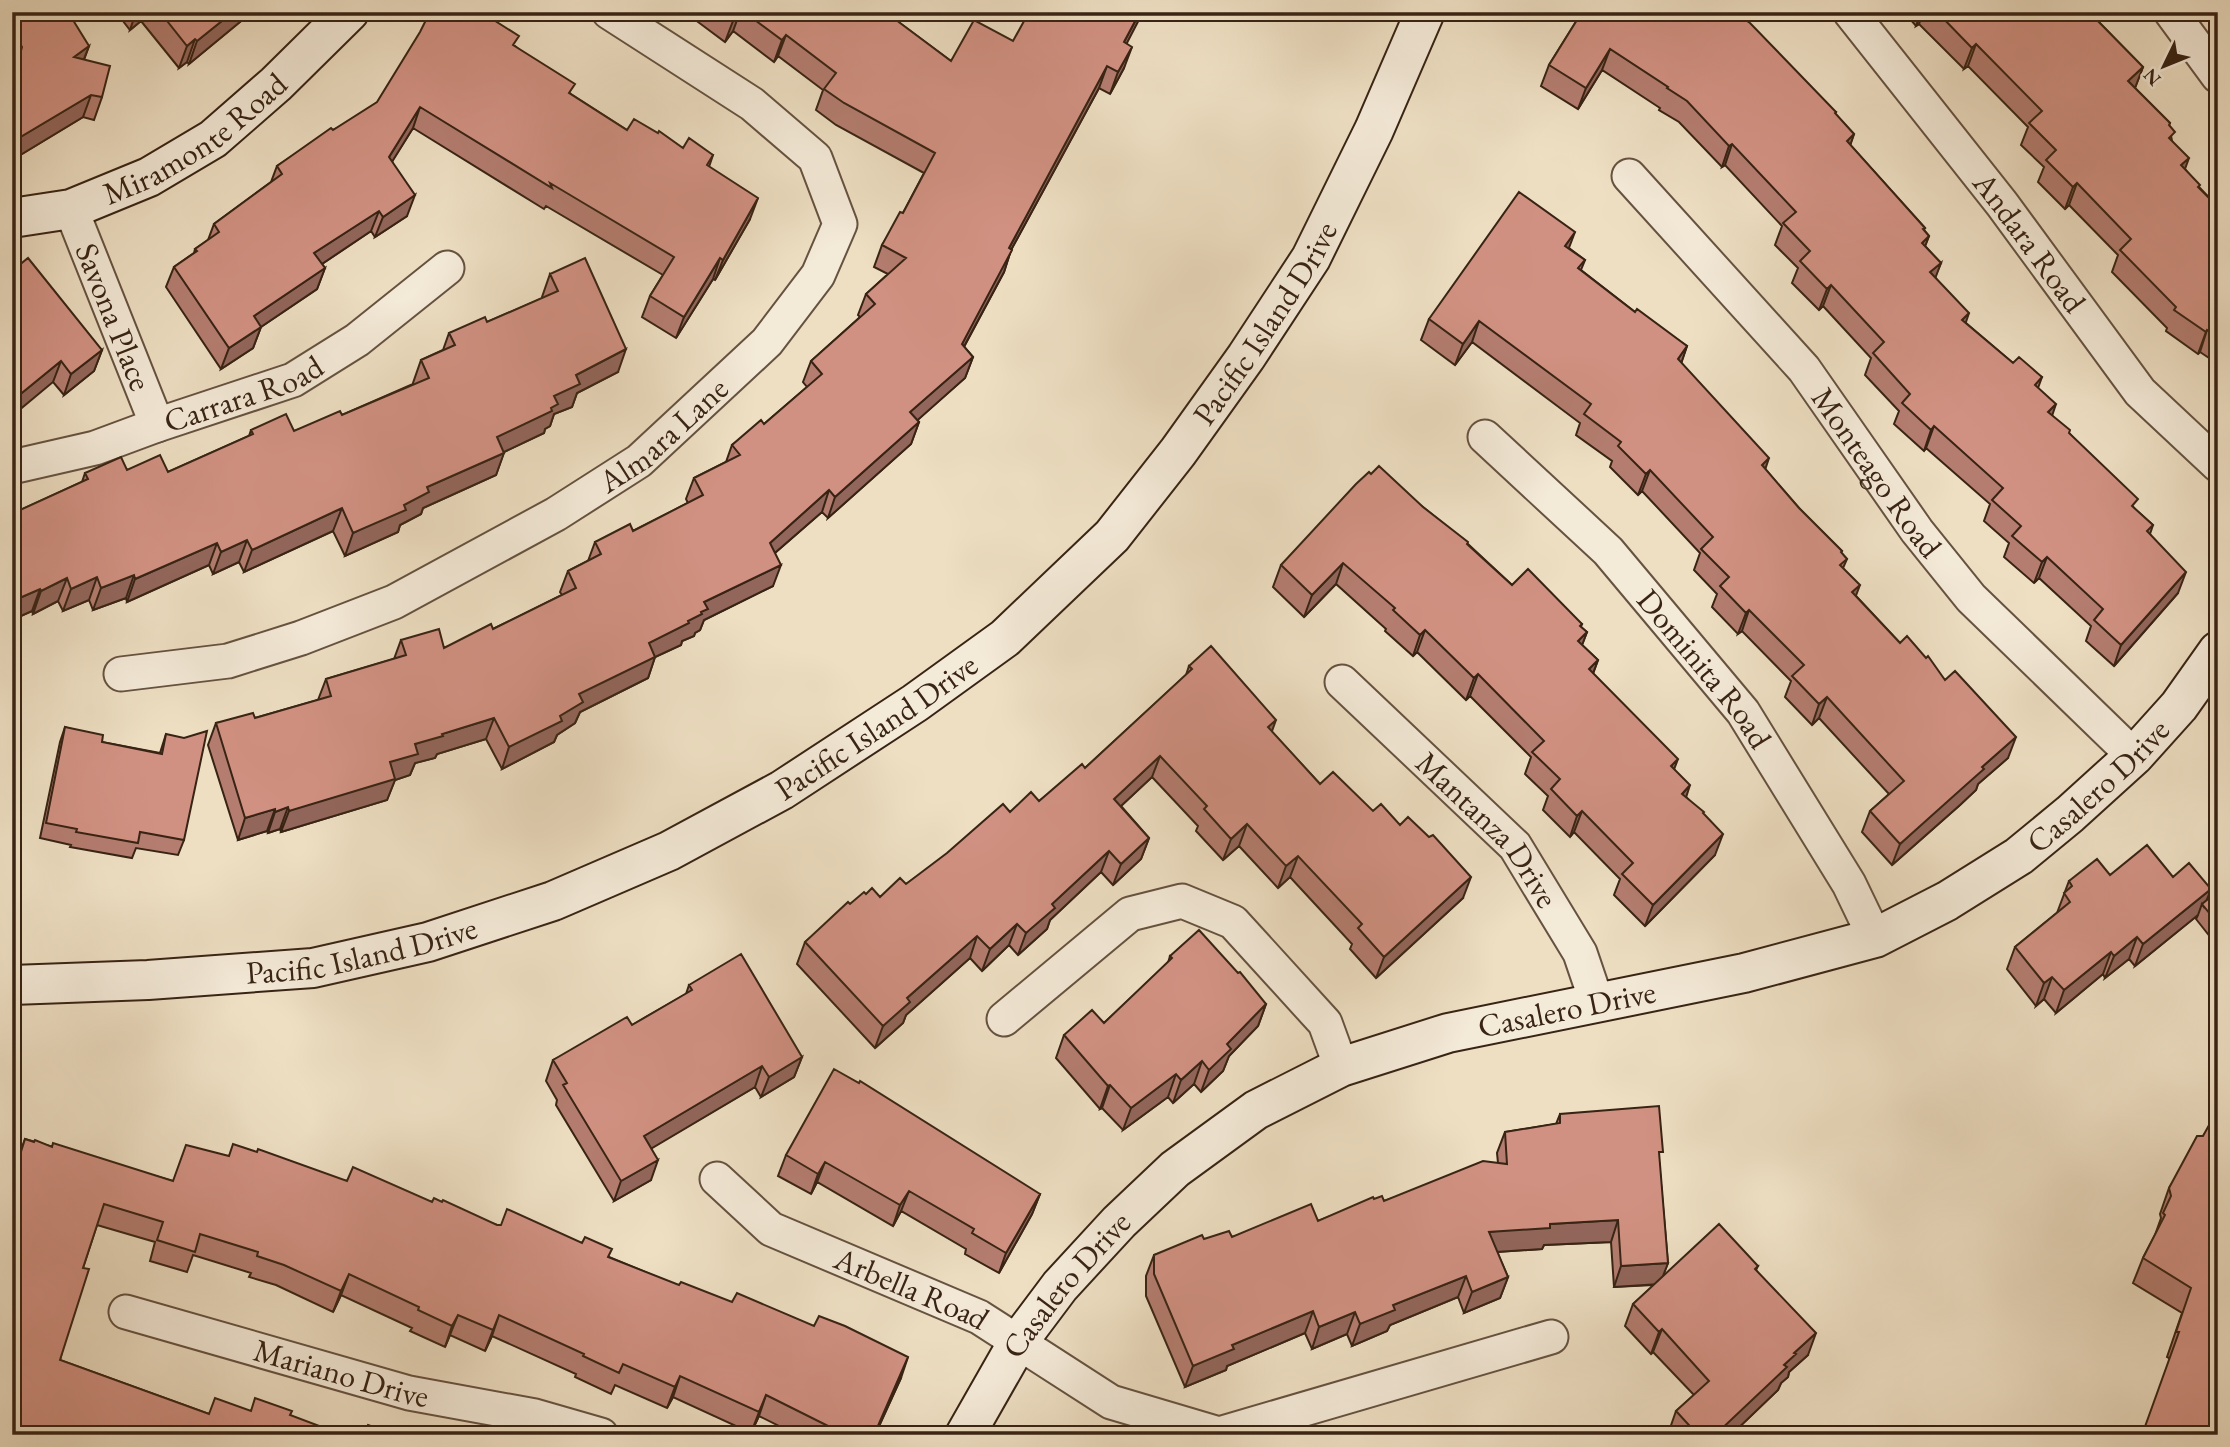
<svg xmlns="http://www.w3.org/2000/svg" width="2230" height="1447" font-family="'EB Garamond',serif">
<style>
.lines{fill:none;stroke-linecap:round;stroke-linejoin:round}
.street-casing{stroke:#665240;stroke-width:37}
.secondary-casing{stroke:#382314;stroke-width:42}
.street{stroke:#f4ead8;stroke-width:33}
.secondary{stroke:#f4ead8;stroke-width:38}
.wall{fill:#b47d70;stroke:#382314;stroke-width:2}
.shaded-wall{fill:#92665b;stroke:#382314;stroke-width:2}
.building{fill:#d19182;stroke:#382314;stroke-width:2}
.labels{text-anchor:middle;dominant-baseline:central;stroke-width:6;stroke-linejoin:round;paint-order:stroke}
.street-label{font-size:32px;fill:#382314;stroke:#f4ead8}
</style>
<rect width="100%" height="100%" fill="#eedfc3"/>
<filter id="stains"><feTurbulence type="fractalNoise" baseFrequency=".00286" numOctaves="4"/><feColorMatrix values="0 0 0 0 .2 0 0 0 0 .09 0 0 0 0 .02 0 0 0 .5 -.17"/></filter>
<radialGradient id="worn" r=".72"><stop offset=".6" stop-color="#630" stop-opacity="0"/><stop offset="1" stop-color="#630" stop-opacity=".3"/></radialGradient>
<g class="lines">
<g class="street-casing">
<g id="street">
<path id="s1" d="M 1850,12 L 2002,204 L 2140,392 L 2218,465"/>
<path d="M 2171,12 L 2218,76"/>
<path id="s2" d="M 1629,176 L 1804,369 L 1917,531 L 1971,598 L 2134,756"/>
<path id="s3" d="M 71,209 L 157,425"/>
<path id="s4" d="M 1485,437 L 1608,551 L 1743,712 L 1849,884 L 1875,938"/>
<path id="s5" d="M 12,467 L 95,448 L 157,425 L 293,380 L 357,340 L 447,268"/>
<path id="s6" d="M 121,674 L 228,661 L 301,638 L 394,602 L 556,514 L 639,461 L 767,342 L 818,275 L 840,224 L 815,158 L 752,104 L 609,12"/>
<path id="s7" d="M 1342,682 L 1515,846 L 1580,953 L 1597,1003"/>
<path d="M 1004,1019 L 1130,914 L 1182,901 L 1233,922 L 1325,1023 L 1341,1067"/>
<path id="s8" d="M 717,1179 L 771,1229 L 979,1317 L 1111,1402 L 1219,1434 L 1551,1337"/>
<path id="s9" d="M 126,1312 L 409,1393 L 535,1416 L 601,1435"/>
</g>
</g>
<g class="secondary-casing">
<g id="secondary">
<path id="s10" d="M 12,218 L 71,209 L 149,177 L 213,139 L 276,84 L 349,12"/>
<path id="s11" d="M 12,985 L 148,980 L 313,968 L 428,942 L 553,901 L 669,851 L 782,790 L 915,703 L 1005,638 L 1112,536 L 1178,452 L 1246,357 L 1311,258 L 1374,130 L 1425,12"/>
<path id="s12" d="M 965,1435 L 1018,1342 L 1060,1286 L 1119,1222 L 1175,1169 L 1256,1110 L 1341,1067 L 1448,1033 L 1744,973 L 1875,938 L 1947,901 L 2019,856 L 2070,814 L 2134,756 L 2179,706 L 2218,651"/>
</g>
</g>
<use href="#street" class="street"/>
<use href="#secondary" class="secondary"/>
</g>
<path class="wall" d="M 12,12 L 89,46 L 84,60 L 102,97 L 94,120 L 83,117 L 12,160 L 12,75 L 14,69 L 12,67 Z
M 116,12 L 252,12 L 189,64 L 187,62 L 179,68 L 141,21 L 130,30 Z
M 694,12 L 889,12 L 889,15 L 951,61 L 1013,41 L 1127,44 L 1124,68 L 1110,94 L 1099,88 L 1011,250 L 1004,272 L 964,347 L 973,357 L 965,378 L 917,420 L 919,422 L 911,444 L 828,518 L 822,512 L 775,553 L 773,586 L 704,620 L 700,630 L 695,633 L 694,636 L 682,641 L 681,645 L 655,657 L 648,678 L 580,712 L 575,723 L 557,735 L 554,742 L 502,769 L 486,739 L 437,754 L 435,758 L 415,763 L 410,775 L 395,780 L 387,800 L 281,832 L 280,829 L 268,833 L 267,831 L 238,840 L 208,745 L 216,723 L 255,718 L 318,700 L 326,679 L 394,659 L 401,640 L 444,648 L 493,629 L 562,595 L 560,592 L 568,571 L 588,561 L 595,542 L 633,531 L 688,503 L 686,499 L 694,478 L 726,462 L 732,445 L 764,424 L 807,387 L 803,382 L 811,361 L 860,317 L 858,315 L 866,294 L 888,274 L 874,267 L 882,245 L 903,213 L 924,173 L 836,125 L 816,110 L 823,90 L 778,56 L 774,62 L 733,31 L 725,42 L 694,19 L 696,14 Z
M 1582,12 L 1836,112 L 1835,114 L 1854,134 L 1850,145 L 1925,228 L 1924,230 L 1929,236 L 1925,246 L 1941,263 L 1935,277 L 1966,323 L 2013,363 L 2042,377 L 2038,388 L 2052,416 L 2069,433 L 2135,509 L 2153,525 L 2150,534 L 2178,593 L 2114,666 L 2086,641 L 2091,626 L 2039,578 L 2034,583 L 2004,557 L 2009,543 L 1984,521 L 1990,504 L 1926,448 L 1924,451 L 1894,424 L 1899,411 L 1865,375 L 1871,358 L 1823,306 L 1819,310 L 1792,283 L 1798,268 L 1775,245 L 1782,226 L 1725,165 L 1722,167 L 1679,122 L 1659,110 L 1660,108 L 1602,70 L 1578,109 L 1541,86 L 1549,65 Z
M 1904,12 L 2089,12 L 2143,67 L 2135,88 L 2170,123 L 2169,125 L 2172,141 L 2185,169 L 2199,187 L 2218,207 L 2218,364 L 2200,352 L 2198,354 L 2166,331 L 2167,328 L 2112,272 L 2118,255 L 2069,205 L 2065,209 L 2038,182 L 2044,167 L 2021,145 L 2028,127 L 1968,66 L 1964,69 L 1919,24 L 1916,26 Z
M 515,46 L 571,94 L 627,130 L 683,148 L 713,155 L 709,167 L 750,219 L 715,280 L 713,279 L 676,338 L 642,317 L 650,296 L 663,275 L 546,206 L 544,209 L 413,128 L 392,161 L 407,216 L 375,237 L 371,231 L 322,264 L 325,268 L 317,289 L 261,327 L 253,348 L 221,369 L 166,287 L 174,267 L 194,253 L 195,249 L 208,240 L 214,224 L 271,182 L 277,166 L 333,130 Z
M 1569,248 L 1585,260 L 1581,270 L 1635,312 L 1687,346 L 1681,363 L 1765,469 L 1799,508 L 1842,551 L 1841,553 L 1847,559 L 1843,568 L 1856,596 L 1900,643 L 1945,680 L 2008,758 L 1978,784 L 1976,790 L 1960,805 L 1892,865 L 1862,832 L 1870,811 L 1889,794 L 1819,718 L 1812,725 L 1785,697 L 1791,681 L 1742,631 L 1738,634 L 1712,607 L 1717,594 L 1694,570 L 1700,553 L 1642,491 L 1638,495 L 1610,467 L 1612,461 L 1576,435 L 1580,423 L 1472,342 L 1455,365 L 1421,340 L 1429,319 Z
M 12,271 L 102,350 L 94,371 L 64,395 L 53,382 Z
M 550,274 L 618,372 L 577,393 L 572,407 L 554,414 L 550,426 L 545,429 L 544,433 L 504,452 L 496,475 L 423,508 L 421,514 L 400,525 L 398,532 L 345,556 L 333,531 L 244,572 L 239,562 L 213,574 L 209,565 L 127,602 L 126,598 L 93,610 L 89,600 L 63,611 L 58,601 L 33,614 L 32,611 L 12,620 L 12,498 L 18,511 L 82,482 L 85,473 L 127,470 L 168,472 L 249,436 L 251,430 L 294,431 L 342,415 L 413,384 L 413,383 L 421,360 L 443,350 L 449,333 L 487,322 L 543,298 L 542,297 Z
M 1371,474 L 1423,507 L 1468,544 L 1512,585 L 1582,624 L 1581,627 L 1587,632 L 1582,645 L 1598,660 L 1593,674 L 1674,769 L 1686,797 L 1703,814 L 1715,855 L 1645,926 L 1614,895 L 1620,879 L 1574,832 L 1570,837 L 1543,810 L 1548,796 L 1525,774 L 1531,757 L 1470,696 L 1466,700 L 1417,652 L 1413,656 L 1385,631 L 1386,629 L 1336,584 L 1304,617 L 1273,587 L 1281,565 Z
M 1189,666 L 1272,732 L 1320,784 L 1463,898 L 1376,978 L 1350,949 L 1352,944 L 1290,877 L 1278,888 L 1239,846 L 1223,860 L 1196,831 L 1198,826 L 1152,777 L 1121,806 L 1149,838 L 1141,859 L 1113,885 L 1101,872 L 1050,920 L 1047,929 L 1018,955 L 1009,945 L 982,971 L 970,958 L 906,1015 L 903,1023 L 875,1048 L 797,964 L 805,942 L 850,904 L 866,894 L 880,897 L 906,884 L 1010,812 L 1039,801 L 1085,768 L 1186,675 Z
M 65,727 L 102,742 L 160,753 L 166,734 L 184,840 L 178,855 L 136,848 L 132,858 L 70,847 L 71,845 L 40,838 L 60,742 Z
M 2110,875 L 2173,877 L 2211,889 L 2207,900 L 2218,891 L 2218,941 L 2215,943 L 2196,919 L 2198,915 L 2135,966 L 2129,959 L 2105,978 L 2103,974 L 2056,1013 L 2044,999 L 2036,1006 L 2007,969 L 2015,947 L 2057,913 L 2069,881 Z
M 1170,956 L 1266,1004 L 1258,1026 L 1229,1056 L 1223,1071 L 1201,1092 L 1194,1084 L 1173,1103 L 1168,1097 L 1123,1130 L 1102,1108 L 1100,1109 L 1056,1058 L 1064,1035 L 1104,1023 L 1168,963 Z
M 689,985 L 802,1057 L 794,1077 L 761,1097 L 755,1087 L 651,1148 L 651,1180 L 614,1201 L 556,1105 L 557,1100 L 546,1081 L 553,1060 L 632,1025 L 686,994 Z
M 1560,1114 L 1659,1161 L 1668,1263 L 1663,1275 L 1758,1266 L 1756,1270 L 1808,1355 L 1789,1372 L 1788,1377 L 1781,1383 L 1778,1390 L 1731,1435 L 1669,1435 L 1668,1434 L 1676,1411 L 1694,1395 L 1653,1352 L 1651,1354 L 1625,1326 L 1633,1304 L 1654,1285 L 1614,1287 L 1611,1242 L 1544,1245 L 1542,1249 L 1497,1252 L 1508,1277 L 1500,1298 L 1464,1313 L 1458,1297 L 1390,1325 L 1387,1331 L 1352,1346 L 1347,1334 L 1312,1349 L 1305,1333 L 1227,1366 L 1226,1370 L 1185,1387 L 1146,1296 L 1146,1276 L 1154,1255 L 1204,1239 L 1232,1237 L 1318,1221 L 1374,1199 L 1384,1201 L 1498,1163 L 1497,1153 L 1505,1132 L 1556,1124 Z
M 2203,1136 L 2218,1435 L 2169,1358 L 2167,1357 L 2182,1313 L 2133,1283 L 2143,1258 L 2155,1235 L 2161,1218 L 2160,1214 L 2169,1188 Z
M 25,1139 L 173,1181 L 229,1156 L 347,1181 L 432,1202 L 497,1225 L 609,1257 L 901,1378 L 875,1435 L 797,1435 L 759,1416 L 751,1433 L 673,1397 L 667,1408 L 615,1385 L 611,1394 L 575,1377 L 576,1374 L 492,1336 L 485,1351 L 450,1335 L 445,1347 L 410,1331 L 412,1328 L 341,1295 L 333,1312 L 276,1285 L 249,1277 L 251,1273 L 193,1255 L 187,1272 L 150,1261 L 155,1242 L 97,1225 L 83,1268 L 60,1360 L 209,1414 L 250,1411 L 292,1411 L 12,1435 L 12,1176 Z
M 786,1155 L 1040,1194 L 1032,1214 L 999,1273 L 965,1254 L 966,1249 L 901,1211 L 893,1226 L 817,1182 L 811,1194 L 778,1176 Z"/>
<path class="shaded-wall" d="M 136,12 L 145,12 L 141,21 L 130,30 Z
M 233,12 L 252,12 L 189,64 L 197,41 Z
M 739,12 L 740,12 L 733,31 L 725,42 L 733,21 Z
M 1140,12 L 1143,12 L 1116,64 L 1124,42 Z
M 1921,12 L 1923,12 L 1919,24 L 1916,26 Z
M 786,35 L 778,56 L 774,62 L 782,40 Z
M 195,39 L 187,62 L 179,68 L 187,46 Z
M 1976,44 L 1968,66 L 1964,69 L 1972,48 Z
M 89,46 L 80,69 L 74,57 Z
M 1132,47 L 1124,68 L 1110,94 L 1118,72 Z
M 1610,49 L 1602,70 L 1578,109 L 1586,88 Z
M 1107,66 L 1099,88 L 1011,250 L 1004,272 L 954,365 L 962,344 L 1009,248 Z
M 2143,67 L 2135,88 L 2128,81 Z
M 91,95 L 83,117 L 12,160 L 12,142 Z
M 420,107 L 413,128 L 382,178 L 389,157 Z
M 1854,134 L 1847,155 L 1847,141 Z
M 1732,144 L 1725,165 L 1722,167 L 1729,146 Z
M 2189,158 L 2181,180 L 2181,165 Z
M 2077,183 L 2069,205 L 2065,209 L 2073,187 Z
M 415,195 L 407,216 L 375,237 L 383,217 Z
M 758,198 L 750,219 L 715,280 L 723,260 Z
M 379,211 L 371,231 L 307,274 L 314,253 Z
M 1575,232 L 1567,253 L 1565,246 Z
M 1929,236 L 1921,257 L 1922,243 Z
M 720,258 L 713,279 L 676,338 L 684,317 Z
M 1941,263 L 1933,284 L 1930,272 Z
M 325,268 L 317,289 L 246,337 L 254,316 Z
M 1831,285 L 1823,306 L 1819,310 L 1827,289 Z
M 1969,313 L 1962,334 L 1962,320 Z
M 1479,321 L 1472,342 L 1455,365 L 1463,344 Z
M 261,327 L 253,348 L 221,369 L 229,348 Z
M 2207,330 L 2200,352 L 2198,354 L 2206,332 Z
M 1687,346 L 1680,367 L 1678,359 Z
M 626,349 L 618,372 L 577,393 L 572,407 L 554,414 L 550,426 L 545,429 L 544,433 L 489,459 L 497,437 L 554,396 L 576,375 Z
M 102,350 L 94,371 L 64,395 L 71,374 Z
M 973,357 L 965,378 L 902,434 L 910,412 Z
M 61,361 L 53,382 L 12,416 L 12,401 Z
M 2056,404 L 2049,425 L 2048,412 Z
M 919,422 L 911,444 L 828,518 L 835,497 Z
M 1934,426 L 1926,448 L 1924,451 L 1931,430 Z
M 504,453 L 496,475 L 423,508 L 421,514 L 400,525 L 398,532 L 345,556 L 353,533 L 404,505 L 427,487 Z
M 1769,458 L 1762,479 L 1762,465 Z
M 1650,470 L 1642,491 L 1638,495 L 1646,474 Z
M 829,490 L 822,512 L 762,564 L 770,543 Z
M 342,508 L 333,531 L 244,572 L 252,550 Z
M 247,540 L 239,562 L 213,574 L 221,552 Z
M 217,543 L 209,565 L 127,602 L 135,579 Z
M 2047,557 L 2039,578 L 2034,583 L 2042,562 Z
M 1343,563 L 1336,584 L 1304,617 L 1312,595 Z
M 781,565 L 773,586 L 704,620 L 700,630 L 695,633 L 694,636 L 682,641 L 681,645 L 655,657 L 648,678 L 580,712 L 575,723 L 557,735 L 554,742 L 502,769 L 509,747 L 560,716 L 579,694 L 649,643 L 688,621 L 704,602 Z
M 2186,572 L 2178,593 L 2114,666 L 2121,645 Z
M 134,575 L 126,598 L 93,610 L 101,588 Z
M 97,577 L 89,600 L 63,611 L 71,589 Z
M 67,578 L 58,601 L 33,614 L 41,591 Z
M 1860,585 L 1852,606 L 1852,592 Z
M 40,589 L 32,611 L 12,620 L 12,606 L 15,600 Z
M 1749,610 L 1742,631 L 1738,634 L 1746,613 Z
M 1425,630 L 1417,652 L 1413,656 L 1420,635 Z
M 1587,632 L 1579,653 L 1578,641 Z
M 1598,660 L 1590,681 L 1589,669 Z
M 1478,674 L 1470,696 L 1466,700 L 1474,678 Z
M 1827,697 L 1819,718 L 1812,725 L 1819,704 Z
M 494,718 L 486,739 L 437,754 L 435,758 L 415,763 L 410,775 L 395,780 L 387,800 L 281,832 L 289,811 L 390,762 L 415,744 L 442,734 Z
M 1276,720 L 1268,742 L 1268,727 Z
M 2016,737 L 2008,758 L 1978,784 L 1976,790 L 1960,805 L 1892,865 L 1900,844 L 1982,767 Z
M 1160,756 L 1152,777 L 1106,820 L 1114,799 Z
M 1678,759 L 1670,780 L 1671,766 Z
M 1690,785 L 1683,807 L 1682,794 Z
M 288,807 L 280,829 L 268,833 L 275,812 Z
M 275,809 L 267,831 L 238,840 L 245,818 Z
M 1582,811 L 1574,832 L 1570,837 L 1577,816 Z
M 1247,824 L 1239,846 L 1223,860 L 1231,839 Z
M 1723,834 L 1715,855 L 1645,926 L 1653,905 Z
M 1149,838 L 1141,859 L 1113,885 L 1121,864 Z
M 1109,851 L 1101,872 L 1050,920 L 1047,929 L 1018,955 L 1026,933 L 1052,904 Z
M 1298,856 L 1290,877 L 1278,888 L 1286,866 Z
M 1471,877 L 1463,898 L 1376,978 L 1384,957 Z
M 2211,889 L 2204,907 L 2202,904 L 2198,915 L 2135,966 L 2143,944 Z
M 1017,924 L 1009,945 L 982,971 L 990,949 Z
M 977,936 L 970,958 L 906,1015 L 903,1023 L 875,1048 L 883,1026 L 907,998 Z
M 2137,937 L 2129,959 L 2105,978 L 2114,956 Z
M 2111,952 L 2103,974 L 2056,1013 L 2064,990 Z
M 2052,977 L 2044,999 L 2036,1006 L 2044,983 Z
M 1266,1004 L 1258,1026 L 1229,1056 L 1223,1071 L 1201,1092 L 1209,1070 L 1227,1044 Z
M 802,1057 L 794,1077 L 761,1097 L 769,1077 Z
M 1202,1061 L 1194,1084 L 1173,1103 L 1181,1080 Z
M 762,1066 L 755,1087 L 637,1157 L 644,1136 Z
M 1176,1074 L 1168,1097 L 1123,1130 L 1131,1108 Z
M 1110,1085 L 1102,1108 L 1100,1109 L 1108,1086 Z
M 658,1160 L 651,1180 L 614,1201 L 621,1181 Z
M 825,1162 L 817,1182 L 811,1194 L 818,1174 Z
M 909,1191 L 901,1211 L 893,1226 L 900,1205 Z
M 1040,1194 L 1032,1214 L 999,1273 L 1006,1253 Z
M 1618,1220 L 1611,1242 L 1544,1245 L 1542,1249 L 1481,1253 L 1489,1232 L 1550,1224 Z
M 1668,1263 L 1660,1284 L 1614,1287 L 1621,1266 Z
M 349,1274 L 341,1295 L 333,1312 L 341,1291 Z
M 1466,1276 L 1458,1297 L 1390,1325 L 1387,1331 L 1352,1346 L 1360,1324 L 1393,1305 Z
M 1508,1277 L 1500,1298 L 1464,1313 L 1472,1292 Z
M 1313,1311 L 1305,1333 L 1227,1366 L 1226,1370 L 1185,1387 L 1193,1366 L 1232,1345 Z
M 1355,1312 L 1347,1334 L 1312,1349 L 1319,1327 Z
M 458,1315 L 450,1335 L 445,1347 L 452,1326 Z
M 499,1315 L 492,1336 L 485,1351 L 493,1330 Z
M 1662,1329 L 1653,1352 L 1651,1354 L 1659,1332 Z
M 1816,1333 L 1808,1355 L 1789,1372 L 1788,1377 L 1781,1383 L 1778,1390 L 1731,1435 L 1715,1435 L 1784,1365 L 1794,1353 Z
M 908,1357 L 901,1378 L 875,1435 L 874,1435 Z
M 680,1376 L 673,1397 L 667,1408 L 675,1387 Z
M 766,1395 L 759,1416 L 751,1433 L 759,1412 Z"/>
<path class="building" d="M 12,12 L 68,12 L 89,46 L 74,57 L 110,66 L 102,97 L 91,95 L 12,142 L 12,76 L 15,74 L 22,47 L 12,31 Z
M 160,12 L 233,12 L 197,41 L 195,39 L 187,46 Z
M 430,12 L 481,12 L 519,36 L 513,45 L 575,84 L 569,93 L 627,130 L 634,119 L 658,133 L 659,131 L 683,148 L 689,138 L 713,155 L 707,165 L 758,198 L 723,260 L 720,258 L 684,317 L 650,296 L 674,257 L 550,183 L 552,188 L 420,107 L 389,157 L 415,195 L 383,217 L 379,211 L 314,253 L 325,268 L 254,316 L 261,327 L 229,348 L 174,267 L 197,251 L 195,249 L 219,232 L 214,224 L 282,174 L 277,166 L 331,128 L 333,130 L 377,102 L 420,32 Z
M 721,12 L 739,12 L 733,21 Z
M 744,12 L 889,12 L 888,14 L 951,61 L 974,20 L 1013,41 L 1029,12 L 1140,12 L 1124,42 L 1132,47 L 1118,72 L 1107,66 L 1009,248 L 1012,250 L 962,344 L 973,357 L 910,412 L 919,422 L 835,497 L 829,490 L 770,543 L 781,565 L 704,602 L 708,609 L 701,612 L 702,614 L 688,621 L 689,623 L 649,643 L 655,657 L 579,694 L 583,702 L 560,716 L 562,721 L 509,747 L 494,718 L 442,734 L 443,736 L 415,744 L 418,754 L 390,762 L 395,779 L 289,811 L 288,807 L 275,812 L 275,809 L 245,818 L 216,723 L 253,713 L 255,718 L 331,696 L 326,679 L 406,655 L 401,640 L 439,629 L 444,648 L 491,624 L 493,629 L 576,588 L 568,571 L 601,554 L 595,542 L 630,524 L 633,531 L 703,495 L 694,478 L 740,455 L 732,445 L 761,420 L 764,424 L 822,374 L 811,361 L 875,304 L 866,294 L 906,258 L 882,245 L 900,212 L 903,213 L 935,153 L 844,103 L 824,89 L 836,73 L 786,35 L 782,40 Z
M 1582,12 L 1733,12 L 1750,23 L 1836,112 L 1835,113 L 1854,134 L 1847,141 L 1925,228 L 1923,229 L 1929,236 L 1922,243 L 1941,263 L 1930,272 L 1969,313 L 1962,320 L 2013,363 L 2019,357 L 2042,377 L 2035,385 L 2056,404 L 2048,412 L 2070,430 L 2069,433 L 2138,499 L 2132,506 L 2153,525 L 2147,531 L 2186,572 L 2121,645 L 2094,620 L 2103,609 L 2047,557 L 2042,562 L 2012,536 L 2021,526 L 1992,500 L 2003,488 L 1934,426 L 1931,430 L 1902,403 L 1910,394 L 1873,353 L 1884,342 L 1831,285 L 1827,289 L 1800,261 L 1810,251 L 1783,223 L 1796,212 L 1732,144 L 1729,146 L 1687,101 L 1667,88 L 1668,87 L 1610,49 L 1586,88 L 1549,65 Z
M 1937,12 L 2089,12 L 2143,67 L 2128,81 L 2170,123 L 2169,125 L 2175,132 L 2169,138 L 2189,158 L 2181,165 L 2200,185 L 2198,187 L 2218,207 L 2218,337 L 2207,330 L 2206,332 L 2174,310 L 2176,307 L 2120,250 L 2131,239 L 2077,183 L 2073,187 L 2046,160 L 2056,150 L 2029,123 L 2042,111 L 1976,44 L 1972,48 Z
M 1519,192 L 1575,232 L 1565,246 L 1585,260 L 1578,268 L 1635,312 L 1637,309 L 1687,346 L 1678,359 L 1769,458 L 1762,465 L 1799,508 L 1842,551 L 1841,552 L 1847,559 L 1840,565 L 1860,585 L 1852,592 L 1900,643 L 1907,636 L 1926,658 L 1928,656 L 1945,680 L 1955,671 L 2016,737 L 1982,767 L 1984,769 L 1967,784 L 1900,844 L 1870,811 L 1904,781 L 1827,697 L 1819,704 L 1792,676 L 1804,665 L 1749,610 L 1746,613 L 1720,586 L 1729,577 L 1701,549 L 1713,537 L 1650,470 L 1646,474 L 1618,446 L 1621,442 L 1584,414 L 1591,404 L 1479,321 L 1463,344 L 1429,319 Z
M 28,258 L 102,350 L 71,374 L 61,361 L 12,401 L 12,271 Z
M 585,258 L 626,349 L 576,375 L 580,384 L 554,396 L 558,404 L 551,408 L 552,411 L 497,437 L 504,453 L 427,487 L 429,492 L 404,505 L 406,510 L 353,533 L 342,508 L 252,550 L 247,540 L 221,552 L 217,543 L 135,579 L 134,575 L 101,588 L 97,577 L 71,589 L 67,578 L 41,591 L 40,589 L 15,600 L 12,595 L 12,498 L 18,511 L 88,479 L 85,473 L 121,457 L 127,470 L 160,455 L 168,472 L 253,434 L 251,430 L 286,414 L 294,431 L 340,411 L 342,415 L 429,378 L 421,360 L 455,345 L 449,333 L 485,317 L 487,322 L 558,291 L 550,274 Z
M 1379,466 L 1423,507 L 1468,542 L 1467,544 L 1512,585 L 1528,569 L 1582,624 L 1580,626 L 1587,632 L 1578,641 L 1598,660 L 1589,669 L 1678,759 L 1671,766 L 1690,785 L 1682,794 L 1704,812 L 1703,813 L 1723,834 L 1653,905 L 1622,874 L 1633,863 L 1582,811 L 1577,816 L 1551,789 L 1560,779 L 1532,752 L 1544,741 L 1478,674 L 1474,678 L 1425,630 L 1420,635 L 1393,610 L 1395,608 L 1343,563 L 1312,595 L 1281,565 L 1356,484 L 1369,472 L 1371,474 Z
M 1211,646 L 1276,720 L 1268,727 L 1320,784 L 1333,772 L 1373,811 L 1381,804 L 1400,825 L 1408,817 L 1429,837 L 1433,835 L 1471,877 L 1384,957 L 1358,928 L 1362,924 L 1298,856 L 1286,866 L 1247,824 L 1231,839 L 1204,809 L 1207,806 L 1160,756 L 1114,799 L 1149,838 L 1121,864 L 1109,851 L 1052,904 L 1055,908 L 1026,933 L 1017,924 L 990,949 L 977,936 L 907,998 L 910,1002 L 883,1026 L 805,942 L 848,902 L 850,904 L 864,892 L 866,894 L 872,888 L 880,897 L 900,878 L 906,884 L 947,853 L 1003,804 L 1010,812 L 1031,792 L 1039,801 L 1082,764 L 1085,768 L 1192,669 L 1189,666 Z
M 65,727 L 103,735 L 102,742 L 162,754 L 166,734 L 184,738 L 207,731 L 184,840 L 140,832 L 138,843 L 76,832 L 77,829 L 46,823 Z
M 2147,845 L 2173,877 L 2189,863 L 2211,889 L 2143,944 L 2137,937 L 2114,956 L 2111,952 L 2064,990 L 2052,977 L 2044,983 L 2015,947 L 2070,902 L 2064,893 L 2072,886 L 2069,881 L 2097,859 L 2110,875 Z
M 2218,891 L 2218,924 L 2202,904 Z
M 1199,930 L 1238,973 L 1240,972 L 1266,1004 L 1227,1044 L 1231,1049 L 1209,1070 L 1202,1061 L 1181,1080 L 1176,1074 L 1131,1108 L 1110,1085 L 1108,1086 L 1064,1035 L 1092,1010 L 1104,1023 L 1172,958 L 1170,956 Z
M 741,954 L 802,1057 L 769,1077 L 762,1066 L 644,1136 L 658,1160 L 621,1181 L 563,1085 L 567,1083 L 553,1060 L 627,1017 L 632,1025 L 692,990 L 689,985 Z
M 834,1069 L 859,1083 L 860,1081 L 1040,1194 L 1006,1253 L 972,1233 L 974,1229 L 909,1191 L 900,1205 L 825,1162 L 818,1174 L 786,1155 Z
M 1659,1106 L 1663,1152 L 1659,1152 L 1668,1263 L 1621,1266 L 1618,1220 L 1550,1224 L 1550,1228 L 1489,1232 L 1508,1277 L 1472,1292 L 1466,1276 L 1393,1305 L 1395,1310 L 1360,1324 L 1355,1312 L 1319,1327 L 1313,1311 L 1232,1345 L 1234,1349 L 1193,1366 L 1154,1274 L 1154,1255 L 1202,1235 L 1204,1239 L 1229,1231 L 1232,1237 L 1311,1204 L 1318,1221 L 1373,1197 L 1374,1199 L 1382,1196 L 1384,1201 L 1483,1161 L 1507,1164 L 1505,1132 L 1560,1123 L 1560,1114 Z
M 2213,1118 L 2218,1120 L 2218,1435 L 2142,1435 L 2179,1332 L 2176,1332 L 2191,1288 L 2143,1258 L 2165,1215 L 2163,1213 L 2171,1196 L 2169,1188 L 2197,1136 L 2203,1136 Z
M 25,1139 L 34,1142 L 35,1140 L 52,1147 L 53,1143 L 173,1181 L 186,1145 L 229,1156 L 233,1144 L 257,1152 L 258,1149 L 347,1181 L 353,1167 L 432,1202 L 434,1198 L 442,1202 L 443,1200 L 497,1225 L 501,1225 L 507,1209 L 582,1243 L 585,1237 L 612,1249 L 608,1257 L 679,1285 L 681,1282 L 732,1302 L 737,1293 L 814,1326 L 819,1316 L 845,1326 L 908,1357 L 874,1435 L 846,1435 L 766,1395 L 759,1412 L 680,1376 L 675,1387 L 623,1364 L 619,1373 L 583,1356 L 584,1354 L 499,1315 L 493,1330 L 458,1315 L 452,1326 L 418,1310 L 419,1307 L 349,1274 L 341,1291 L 284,1265 L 257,1256 L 258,1252 L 200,1234 L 195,1252 L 157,1240 L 163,1222 L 104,1204 L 83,1268 L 89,1269 L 60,1360 L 209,1414 L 215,1398 L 251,1411 L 255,1398 L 292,1411 L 290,1415 L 343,1435 L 12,1435 L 12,1180 Z
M 1719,1224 L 1758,1266 L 1755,1269 L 1816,1333 L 1794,1353 L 1796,1354 L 1784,1365 L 1787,1367 L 1715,1435 L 1698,1435 L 1676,1411 L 1709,1381 L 1662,1329 L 1659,1332 L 1633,1304 Z
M 368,1425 L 395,1435 L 365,1435 Z
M 455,1430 L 464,1435 L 453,1435 Z
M 1460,1430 L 1465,1435 L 1455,1435 Z"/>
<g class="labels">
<g class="street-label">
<text stroke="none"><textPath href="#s10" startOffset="203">Miramonte Road</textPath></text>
<text stroke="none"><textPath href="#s1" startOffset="292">Andara Road</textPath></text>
<text stroke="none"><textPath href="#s3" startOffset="116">Savona Place</textPath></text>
<text stroke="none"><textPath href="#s11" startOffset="1486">Pacific Island Drive</textPath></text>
<text stroke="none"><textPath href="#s5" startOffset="243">Carrara Road</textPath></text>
<text stroke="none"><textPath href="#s6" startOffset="602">Almara Lane</textPath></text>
<text stroke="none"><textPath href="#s2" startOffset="387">Monteago Road</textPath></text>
<text stroke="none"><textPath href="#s4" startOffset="320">Dominita Road</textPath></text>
<text stroke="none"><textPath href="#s11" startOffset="919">Pacific Island Drive</textPath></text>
<text stroke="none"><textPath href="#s12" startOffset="1358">Casalero Drive</textPath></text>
<text stroke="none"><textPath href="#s7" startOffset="208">Mantanza Drive</textPath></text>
<text stroke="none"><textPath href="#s11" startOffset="352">Pacific Island Drive</textPath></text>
<text stroke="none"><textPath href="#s12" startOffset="770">Casalero Drive</textPath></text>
<text stroke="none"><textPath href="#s12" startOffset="182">Casalero Drive</textPath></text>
<text stroke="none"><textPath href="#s8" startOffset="226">Arbella Road</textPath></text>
<text stroke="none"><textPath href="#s9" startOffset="224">Mariano Drive</textPath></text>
</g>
</g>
<rect width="2230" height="1447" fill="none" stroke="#eedfc3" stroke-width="42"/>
<rect x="14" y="14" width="2202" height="1419" fill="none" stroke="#382314" stroke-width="3.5"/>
<rect x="21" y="21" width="2188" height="1405" fill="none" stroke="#382314" stroke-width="2"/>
<g transform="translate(2164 66) rotate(227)" stroke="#f4ead8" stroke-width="5" paint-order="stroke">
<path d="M0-5L12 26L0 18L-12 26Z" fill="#382314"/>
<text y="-10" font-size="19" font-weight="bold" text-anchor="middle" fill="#382314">N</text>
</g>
<rect width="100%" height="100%" filter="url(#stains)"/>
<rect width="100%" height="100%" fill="url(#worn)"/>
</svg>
